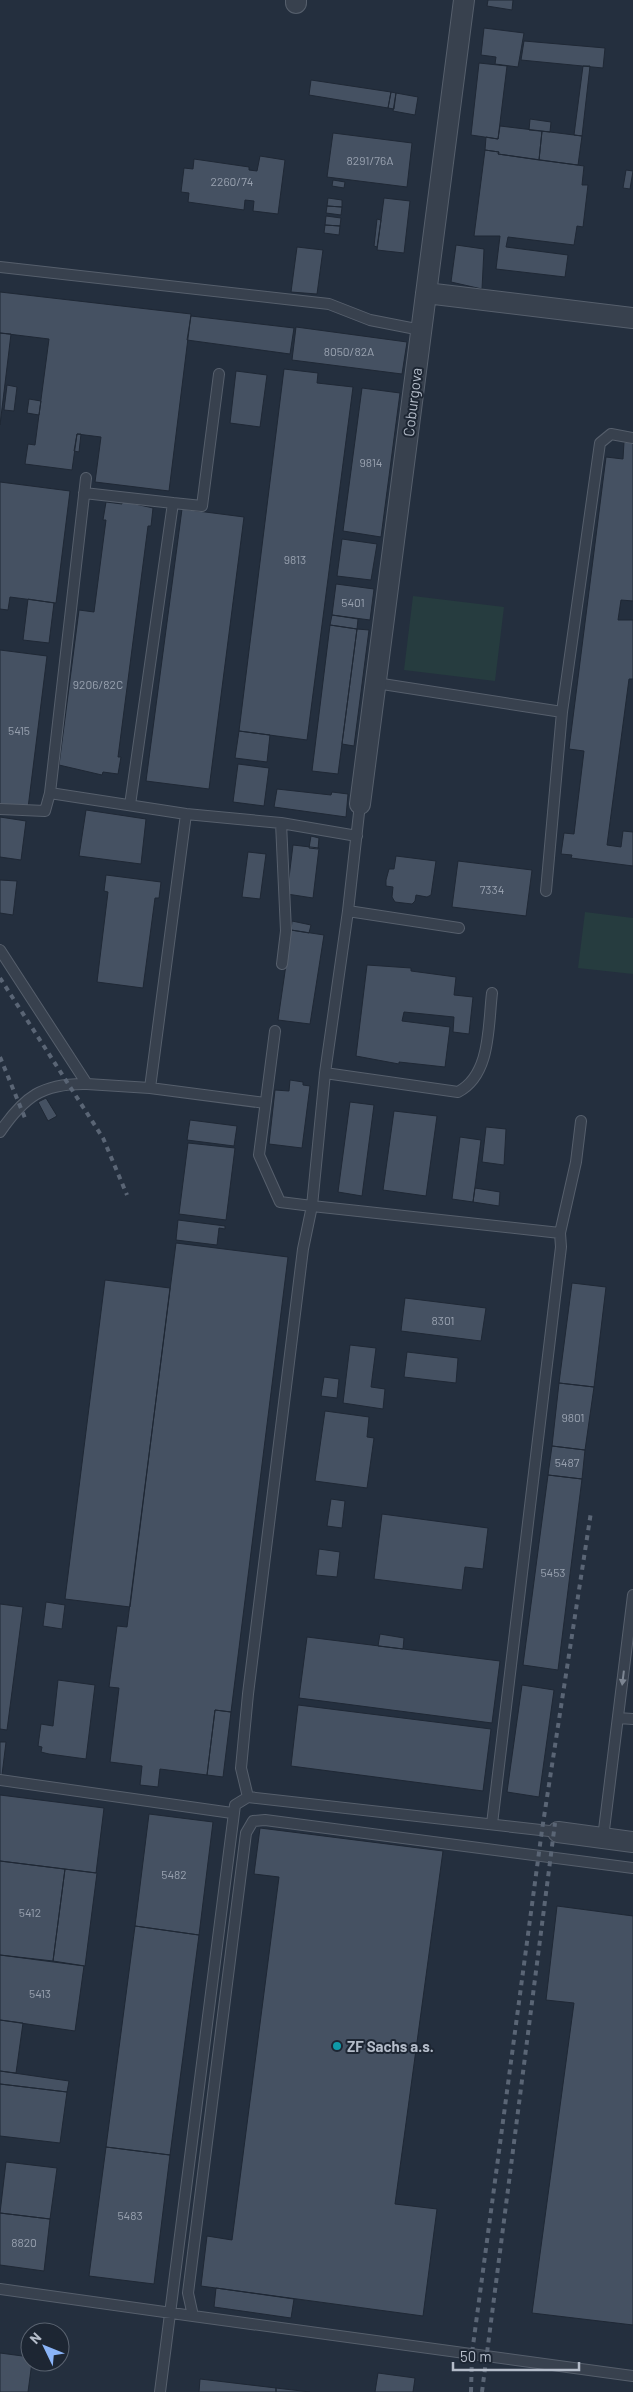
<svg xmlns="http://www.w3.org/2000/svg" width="633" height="2392" font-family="Barlow,sans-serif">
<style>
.green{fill:#263c3f}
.building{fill:#455162;stroke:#1f2835}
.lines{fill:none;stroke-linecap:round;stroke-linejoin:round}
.lane-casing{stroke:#565f6c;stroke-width:12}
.street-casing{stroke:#565f6c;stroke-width:22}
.lane{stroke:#38414e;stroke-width:10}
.street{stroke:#38414e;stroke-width:20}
.rail{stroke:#5a6575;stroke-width:4;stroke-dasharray:5 5;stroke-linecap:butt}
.oneway{fill:#7c8592}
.culture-dot{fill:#0f9aa8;stroke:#1d2633;stroke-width:2}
.labels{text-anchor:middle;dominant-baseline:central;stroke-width:4;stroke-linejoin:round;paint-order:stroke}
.number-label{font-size:12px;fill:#98a1af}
.street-label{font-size:15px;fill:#b4bcc9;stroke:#1d2633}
.poi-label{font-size:15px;font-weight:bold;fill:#b4bcc9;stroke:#1d2633;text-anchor:start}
</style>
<rect width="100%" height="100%" fill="#242f3e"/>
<path class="green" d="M 413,596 L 504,607 L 495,681 L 404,670 Z
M 585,912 L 633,918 L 633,974 L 578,968 Z"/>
<path class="building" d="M 488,0 L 513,0 L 512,10 L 487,6 Z
M 484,28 L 524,33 L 518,67 L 495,64 L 496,57 L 481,55 Z
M 524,41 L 605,48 L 603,68 L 521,60 Z
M 479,63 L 507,66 L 498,139 L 471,135 Z
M 583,66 L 590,66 L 582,136 L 574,135 Z
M 311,80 L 391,92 L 388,108 L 309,95 Z
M 391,92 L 396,93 L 394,109 L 388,108 Z
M 396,93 L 418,97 L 415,115 L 393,111 Z
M 530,119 L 551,122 L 550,132 L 529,130 Z
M 500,126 L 542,131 L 539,160 L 498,154 L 499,152 L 485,150 L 486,137 L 498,139 Z
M 542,131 L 582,136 L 578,165 L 539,160 Z
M 333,133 L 412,143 L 407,187 L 327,177 Z
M 485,150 L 499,152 L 498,154 L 584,166 L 582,185 L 588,185 L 583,227 L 577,226 L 574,245 L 508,237 L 506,247 L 568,255 L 565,277 L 496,269 L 500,236 L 474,236 Z
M 260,156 L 285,160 L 278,214 L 253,211 L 254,201 L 245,200 L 244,210 L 188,202 L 189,193 L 181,192 L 184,168 L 193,169 L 194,159 L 249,167 L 249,170 L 257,171 Z
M 626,170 L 633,171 L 630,189 L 623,188 Z
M 333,180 L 345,182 L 344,188 L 332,186 Z
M 328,198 L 342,200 L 342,207 L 327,206 Z
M 384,198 L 410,201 L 404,253 L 377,250 Z
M 327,206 L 342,207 L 341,215 L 326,213 Z
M 326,216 L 341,218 L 340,226 L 325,225 Z
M 377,219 L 381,220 L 377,247 L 374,246 Z
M 325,225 L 340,226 L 339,235 L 324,233 Z
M 456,245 L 484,249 L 482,289 L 451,282 Z
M 297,247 L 323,250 L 317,294 L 291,292 Z
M 0,292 L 191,314 L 169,491 L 95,482 L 101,437 L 77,434 L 72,470 L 25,464 L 28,444 L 35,445 L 49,339 L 0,333 Z
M 191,316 L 294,328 L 290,354 L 187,340 Z
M 296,327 L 407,342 L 402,374 L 292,360 Z
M 0,333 L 11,334 L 0,425 Z
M 284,369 L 318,373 L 317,383 L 353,387 L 307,740 L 239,731 Z
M 236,371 L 267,375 L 260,427 L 230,423 Z
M 7,385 L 17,387 L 14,411 L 4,410 Z
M 362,388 L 400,393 L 381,537 L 343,531 Z
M 29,399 L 41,401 L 39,415 L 27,413 Z
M 77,434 L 81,434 L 79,452 L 74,451 Z
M 624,442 L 633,443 L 633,601 L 621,600 L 618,620 L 633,620 L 633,679 L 629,679 L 607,845 L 621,847 L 623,831 L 633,832 L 633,866 L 571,858 L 572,855 L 561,854 L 564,833 L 574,834 L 584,751 L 569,749 L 606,457 L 623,459 Z
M 0,482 L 70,491 L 56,603 L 10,597 L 8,610 L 0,609 Z
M 122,501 L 153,508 L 151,526 L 148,526 L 118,757 L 121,757 L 118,774 L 103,772 L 102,775 L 59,765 L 79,610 L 94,612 L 106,520 L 103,520 L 106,502 L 122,504 Z
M 182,509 L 244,517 L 209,789 L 146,781 Z
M 342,539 L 377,544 L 371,580 L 337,576 Z
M 336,584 L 374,589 L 370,620 L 332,615 Z
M 28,599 L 54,603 L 49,643 L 23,640 Z
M 332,615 L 358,619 L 357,629 L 330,625 Z
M 330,625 L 357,629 L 338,774 L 312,771 Z
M 357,629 L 369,630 L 354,746 L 342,744 Z
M 0,650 L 47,656 L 28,808 L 0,805 Z
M 239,731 L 270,735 L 267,762 L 235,758 Z
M 238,764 L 269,768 L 264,806 L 233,802 Z
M 277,789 L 331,795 L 332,792 L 348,794 L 346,817 L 274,807 Z
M 86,810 L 146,819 L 141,864 L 79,856 Z
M 0,817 L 26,821 L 21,860 L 0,857 Z
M 311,836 L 319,838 L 318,849 L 309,848 Z
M 293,845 L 319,848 L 313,898 L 287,894 Z
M 248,852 L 266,854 L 260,899 L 242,897 Z
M 396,856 L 436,861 L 431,895 L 427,897 L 416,895 L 415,901 L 412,904 L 395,902 L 392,897 L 393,887 L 386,886 L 386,880 L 389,869 L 394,869 Z
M 458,861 L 532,870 L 526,916 L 452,907 Z
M 106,875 L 161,882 L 159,898 L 155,898 L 143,988 L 97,982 L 108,892 L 104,891 Z
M 0,880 L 17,881 L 13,915 L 0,913 Z
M 292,921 L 311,925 L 309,933 L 291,930 Z
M 291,930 L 324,935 L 310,1024 L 278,1020 Z
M 367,965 L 411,968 L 411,971 L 456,977 L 454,995 L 473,997 L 469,1034 L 453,1032 L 454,1017 L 404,1012 L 402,1021 L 450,1027 L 445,1067 L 399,1062 L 399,1064 L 356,1056 Z
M 290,1080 L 303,1082 L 303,1085 L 310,1086 L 302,1148 L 269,1144 L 275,1090 L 289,1091 Z
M 46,1098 L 57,1116 L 48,1121 L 38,1102 Z
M 350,1102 L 374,1105 L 362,1196 L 338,1192 Z
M 394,1111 L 437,1116 L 426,1196 L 383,1190 Z
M 190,1120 L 237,1126 L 234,1146 L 187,1140 Z
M 486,1127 L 506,1129 L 504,1165 L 482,1162 Z
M 460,1137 L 481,1140 L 473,1202 L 452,1199 Z
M 188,1143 L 235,1148 L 226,1220 L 179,1214 Z
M 475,1188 L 500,1192 L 499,1206 L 473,1202 Z
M 178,1220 L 225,1226 L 225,1229 L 219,1228 L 217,1245 L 176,1240 Z
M 176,1243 L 288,1257 L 231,1712 L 215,1710 L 207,1775 L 160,1769 L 158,1787 L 140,1785 L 142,1766 L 110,1762 L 119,1688 L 109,1687 L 117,1626 L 127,1627 Z
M 105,1280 L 170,1288 L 130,1607 L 65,1599 Z
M 572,1283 L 606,1287 L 594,1387 L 559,1383 Z
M 405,1298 L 486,1308 L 481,1341 L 401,1331 Z
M 350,1345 L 376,1348 L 371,1387 L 385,1389 L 383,1409 L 343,1403 Z
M 407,1352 L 458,1358 L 456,1383 L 404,1377 Z
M 324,1377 L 339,1379 L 337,1398 L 321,1396 Z
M 559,1383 L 594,1387 L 585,1450 L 552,1446 Z
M 325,1411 L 369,1417 L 367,1437 L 374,1438 L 367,1488 L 315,1481 Z
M 552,1446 L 585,1450 L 582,1479 L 548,1475 Z
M 548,1475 L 582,1479 L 558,1670 L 523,1665 Z
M 331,1499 L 345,1501 L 342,1528 L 327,1526 Z
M 382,1514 L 488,1528 L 483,1569 L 465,1567 L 462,1590 L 374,1579 Z
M 319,1549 L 340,1552 L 337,1577 L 316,1575 Z
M 46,1602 L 65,1605 L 62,1629 L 43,1626 Z
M 0,1604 L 23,1607 L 7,1730 L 0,1729 Z
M 380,1634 L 404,1638 L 403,1649 L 378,1646 Z
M 307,1637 L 500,1661 L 492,1723 L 299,1698 Z
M 58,1680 L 95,1685 L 86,1759 L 49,1754 L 41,1752 L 42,1747 L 38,1746 L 41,1724 L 53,1726 Z
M 522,1685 L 554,1690 L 539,1797 L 507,1792 Z
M 298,1705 L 491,1729 L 483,1791 L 291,1766 Z
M 215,1710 L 231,1712 L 223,1777 L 207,1775 Z
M 0,1742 L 6,1742 L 2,1775 L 0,1775 Z
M 0,1795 L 104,1808 L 96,1873 L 0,1861 Z
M 149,1814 L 213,1822 L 199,1935 L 135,1926 Z
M 260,1828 L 443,1851 L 395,2204 L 437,2209 L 423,2316 L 201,2286 L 207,2236 L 232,2240 L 279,1877 L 254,1874 Z
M 0,1861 L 65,1869 L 53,1961 L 0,1955 Z
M 65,1869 L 97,1873 L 85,1966 L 53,1961 Z
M 557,1906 L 633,1916 L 633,2325 L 532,2313 L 574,2003 L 546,2000 Z
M 135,1926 L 199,1935 L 170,2155 L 106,2147 Z
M 0,1955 L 84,1966 L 75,2031 L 0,2020 Z
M 0,2020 L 23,2023 L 16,2073 L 0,2071 Z
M 0,2071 L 69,2081 L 67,2092 L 0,2084 Z
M 0,2084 L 67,2092 L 60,2143 L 0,2136 Z
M 106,2147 L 170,2155 L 154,2284 L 89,2276 Z
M 6,2162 L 57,2168 L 50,2219 L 0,2213 Z
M 0,2213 L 50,2219 L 44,2271 L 0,2265 Z
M 216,2288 L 294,2299 L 291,2318 L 214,2307 Z
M 0,2353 L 30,2357 L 32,2362 L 28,2392 L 0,2392 Z
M 378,2373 L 415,2378 L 413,2392 L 375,2392 Z
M 200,2379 L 276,2388 L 276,2392 L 199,2392 Z
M 276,2388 L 310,2392 L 276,2392 Z"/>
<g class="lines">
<g class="lane-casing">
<path id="lane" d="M 0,267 L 329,304 L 370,320 L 421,330
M 86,478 L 50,793 L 186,814 L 281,823 L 357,836
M 84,493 L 173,503
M 376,683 L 562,712 L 546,891
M 562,712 L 600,443 L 611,434 L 633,438
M 360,804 L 348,911 L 325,1073 L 312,1206 L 560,1233 L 561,1247 L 492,1824
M 130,805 L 173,503 L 202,506 L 219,374
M 0,809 L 45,811 L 50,793
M 281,823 L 286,931 L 282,964
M 348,911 L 459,928
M 0,950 L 87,1084 C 42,1083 24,1097 0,1132
M 325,1073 L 458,1092 C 491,1075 488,1026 492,993
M 87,1084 L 150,1088 L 265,1103
M 150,1088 L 186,814
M 560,1233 L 576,1162 L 581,1121
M 618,1718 L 633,1719
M 0,1780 L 232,1813
M 248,1797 L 241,1768 L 248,1694 L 303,1249 L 312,1206 L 280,1202 L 259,1155 L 275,1031
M 603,1838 L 633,1595
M 633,1868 L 265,1820 L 253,1821 L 246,1833 L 188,2293 L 193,2316 L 633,2376
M 0,2289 L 193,2316
M 160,2392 L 235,1805 L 248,1797 L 558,1832"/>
</g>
<g class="street-casing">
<path id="street" d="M 296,3 L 296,0
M 426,293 L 633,318
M 360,804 L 464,0
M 558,1832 L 633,1842"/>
</g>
<use href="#lane" class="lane"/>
<use href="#street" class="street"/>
<path class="rail" d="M 0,978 L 103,1138 L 127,1195
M 0,1057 L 25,1118
M 471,2392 L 472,2353 L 542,1830 L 591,1512
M 482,2392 L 555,1823"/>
</g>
<defs><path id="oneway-solid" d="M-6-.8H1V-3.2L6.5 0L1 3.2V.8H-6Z" transform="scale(1.25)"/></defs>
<use class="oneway" href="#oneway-solid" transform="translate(623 1678) rotate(97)"/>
<circle class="culture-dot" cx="337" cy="2046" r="5"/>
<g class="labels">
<g class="number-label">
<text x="370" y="160">8291/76A</text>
<text x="232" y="181">2260/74</text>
<text x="349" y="351">8050/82A</text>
<text x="371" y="462">9814</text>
<text x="295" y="559">9813</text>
<text x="353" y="602">5401</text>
<text x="98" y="684">9206/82C</text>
<text x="19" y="730">5415</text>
<text x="492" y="889">7334</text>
<text x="443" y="1320">8301</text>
<text x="573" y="1417">9801</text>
<text x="567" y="1462">5487</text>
<text x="553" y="1572">5453</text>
<text x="174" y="1874">5482</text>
<text x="30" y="1912">5412</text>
<text x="40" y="1993">5413</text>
<text x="130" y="2215">5483</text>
<text x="24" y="2242">8820</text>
</g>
<g class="street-label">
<text transform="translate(412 402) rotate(-83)">Coburgova</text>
</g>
<g class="poi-label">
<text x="347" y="2046">ZF Sachs a.s.</text>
</g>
</g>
<g transform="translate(45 2347) rotate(313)"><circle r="24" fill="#1d2633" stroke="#59626f"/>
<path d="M0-4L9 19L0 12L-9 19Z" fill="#8ab4f8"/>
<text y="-8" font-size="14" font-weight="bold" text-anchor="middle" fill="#b4bcc9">N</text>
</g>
<path d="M453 2362v8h126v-8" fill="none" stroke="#b4bcc9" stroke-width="2.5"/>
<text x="460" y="2362" font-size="15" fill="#b4bcc9" stroke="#1d2633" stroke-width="4" paint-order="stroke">50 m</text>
</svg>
